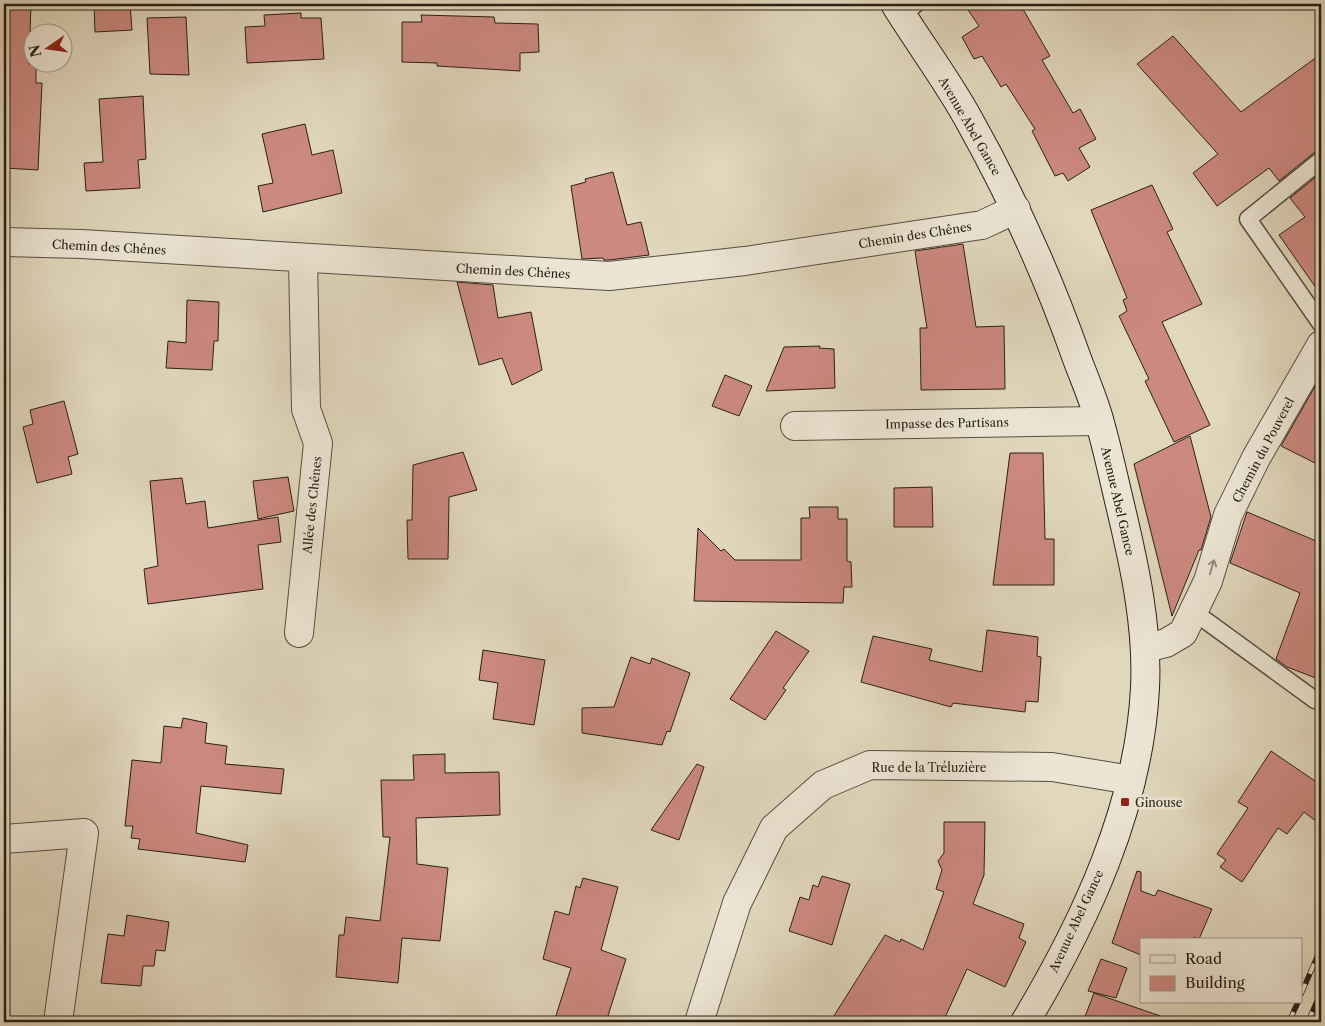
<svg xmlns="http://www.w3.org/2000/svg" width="1325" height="1026" font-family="'Libre Caslon Text',serif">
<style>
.building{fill:#cc8980;stroke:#292017}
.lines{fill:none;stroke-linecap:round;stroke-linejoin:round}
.lane-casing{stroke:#574e40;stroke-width:19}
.street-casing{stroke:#574e40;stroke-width:30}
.secondary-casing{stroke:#292017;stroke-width:30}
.lane{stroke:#ece5d4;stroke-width:16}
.street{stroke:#ece5d4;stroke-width:28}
.secondary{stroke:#ece5d4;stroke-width:28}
.rail-casing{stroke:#292017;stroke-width:5.5}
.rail{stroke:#ece5d4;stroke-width:4;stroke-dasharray:11;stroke-linecap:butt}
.oneway{stroke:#948c7f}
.poi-dot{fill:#8f2418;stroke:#ece5d4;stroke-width:2}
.labels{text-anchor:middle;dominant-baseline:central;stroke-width:5;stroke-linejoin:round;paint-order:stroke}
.street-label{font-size:12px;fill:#292017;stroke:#ece5d4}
.poi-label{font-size:12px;fill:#292017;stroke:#ece5d4;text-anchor:start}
</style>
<rect width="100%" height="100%" fill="#e1d7bd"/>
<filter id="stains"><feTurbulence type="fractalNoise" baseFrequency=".004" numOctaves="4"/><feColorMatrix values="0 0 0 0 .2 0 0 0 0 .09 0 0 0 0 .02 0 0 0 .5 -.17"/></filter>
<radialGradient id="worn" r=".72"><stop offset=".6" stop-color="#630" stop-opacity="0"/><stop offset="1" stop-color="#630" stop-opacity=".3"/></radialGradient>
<path class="building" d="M 4,4 L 31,4 L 29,64 L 36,64 L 36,83 L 42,83 L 38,170 L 4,168 Z
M 94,4 L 130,4 L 132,30 L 95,32 Z
M 964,4 L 1006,4 L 1008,8 L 1020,4 L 1050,56 L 1042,60 L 1073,113 L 1080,109 L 1096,139 L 1079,148 L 1090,167 L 1068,181 L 1063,173 L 1055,176 L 1032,131 L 1035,129 L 1006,84 L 1001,87 L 982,56 L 974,59 L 962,37 L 979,26 Z
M 301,13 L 301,18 L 321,18 L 324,59 L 247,63 L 245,27 L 265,26 L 264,15 Z
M 421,15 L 494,17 L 495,23 L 538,24 L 539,52 L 520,53 L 520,71 L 437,66 L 437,63 L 402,62 L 402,22 L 422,22 Z
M 186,17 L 189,75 L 150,74 L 147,18 Z
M 1173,36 L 1241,112 L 1321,54 L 1321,150 L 1315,152 L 1279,181 L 1269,168 L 1217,206 L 1193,173 L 1218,154 L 1137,64 Z
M 143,96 L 146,159 L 138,160 L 140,188 L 86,191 L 84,163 L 103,162 L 99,99 Z
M 305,124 L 312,155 L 333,150 L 342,193 L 263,212 L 258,186 L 273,183 L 262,134 Z
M 613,172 L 627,225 L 641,222 L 649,255 L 609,260 L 604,260 L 603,258 L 582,259 L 571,186 L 586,182 L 585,179 Z
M 1321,173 L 1321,295 L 1279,235 L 1305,217 L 1290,198 Z
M 1152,185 L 1173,229 L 1167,232 L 1202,304 L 1162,322 L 1210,425 L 1174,442 L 1145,381 L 1149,379 L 1119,316 L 1127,311 L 1123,300 L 1127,298 L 1091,210 Z
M 963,244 L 976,327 L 1004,326 L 1005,389 L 921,390 L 920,328 L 927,328 L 915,251 Z
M 457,282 L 493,285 L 498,318 L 531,312 L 542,370 L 512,385 L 502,358 L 479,365 Z
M 187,300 L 219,302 L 218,341 L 214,341 L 212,370 L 166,368 L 168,341 L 186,343 Z
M 820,346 L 819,348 L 834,349 L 835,388 L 766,391 L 784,347 Z
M 725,375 L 752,386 L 739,416 L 712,406 Z
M 1321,376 L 1321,466 L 1281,446 Z
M 64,401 L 78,454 L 68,457 L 72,474 L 37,483 L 23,427 L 33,424 L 30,410 Z
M 1190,436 L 1211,517 L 1201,550 L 1199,550 L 1172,616 L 1134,464 Z
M 463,452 L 477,490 L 449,497 L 448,559 L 408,559 L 407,520 L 412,520 L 413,465 Z
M 1010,453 L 1043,453 L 1045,539 L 1054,539 L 1054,585 L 993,585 Z
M 288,477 L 294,511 L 258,519 L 253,481 Z
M 182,478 L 186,504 L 205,501 L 208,528 L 278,517 L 281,542 L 258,545 L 263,589 L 148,604 L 144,569 L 158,566 L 150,481 Z
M 932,487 L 933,527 L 894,527 L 894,488 Z
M 809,507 L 838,507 L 838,519 L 847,519 L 847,561 L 851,562 L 852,587 L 844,587 L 843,603 L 694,601 L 698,528 L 721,551 L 724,549 L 735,560 L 801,560 L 801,518 L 810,518 Z
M 1247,512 L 1321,543 L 1321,680 L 1287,667 L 1276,659 L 1300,593 L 1230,563 Z
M 987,630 L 1038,637 L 1037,656 L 1041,657 L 1038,702 L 1026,701 L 1025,712 L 953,703 L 951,707 L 861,682 L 873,636 L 932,649 L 929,660 L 982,672 Z
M 776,631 L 809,651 L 783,688 L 786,690 L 765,720 L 730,699 Z
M 483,650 L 545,660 L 534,725 L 493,719 L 498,683 L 479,680 Z
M 631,657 L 650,664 L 652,658 L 690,673 L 670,732 L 667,731 L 662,745 L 582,733 L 582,708 L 614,707 Z
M 183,718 L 207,723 L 205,743 L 227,746 L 225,764 L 284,769 L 281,794 L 201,786 L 196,833 L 248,845 L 245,862 L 138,849 L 140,839 L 131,838 L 133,826 L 125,826 L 132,760 L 161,763 L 164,726 L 181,728 Z
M 1271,751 L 1321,785 L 1321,825 L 1304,812 L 1287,834 L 1278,828 L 1242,882 L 1220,867 L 1226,860 L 1217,854 L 1248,808 L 1238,802 Z
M 445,754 L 445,773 L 499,772 L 500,815 L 416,818 L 417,864 L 448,868 L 440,941 L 402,938 L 398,983 L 336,977 L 339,935 L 344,935 L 346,917 L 380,921 L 390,837 L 383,837 L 381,780 L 414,780 L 413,755 Z
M 697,764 L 704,767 L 679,840 L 651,830 Z
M 944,822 L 985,822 L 984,875 L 973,904 L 1024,924 L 1019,938 L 1026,942 L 1005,987 L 967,969 L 943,1022 L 830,1022 L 885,935 L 900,942 L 901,939 L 923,950 L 944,892 L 936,889 L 942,870 L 938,861 L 944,853 Z
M 1137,871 L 1141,872 L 1141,891 L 1155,896 L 1158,890 L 1212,909 L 1199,939 L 1194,937 L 1192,940 L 1141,940 L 1141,955 L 1112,943 Z
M 822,876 L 850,884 L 832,945 L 789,931 L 800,897 L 809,900 L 813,885 L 818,887 Z
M 583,878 L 618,887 L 601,950 L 626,959 L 606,1022 L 554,1022 L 571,968 L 543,959 L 555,911 L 569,915 L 576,886 L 580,888 Z
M 127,915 L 169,922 L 165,951 L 156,950 L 154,966 L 143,966 L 141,986 L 101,983 L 108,934 L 124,936 Z
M 1101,959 L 1127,968 L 1116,998 L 1088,991 Z
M 1094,993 L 1166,1018 L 1165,1022 L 1083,1022 Z"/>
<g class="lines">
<g class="lane-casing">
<path id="lane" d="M 902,14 L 916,4
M 1321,160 L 1248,219 L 1321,324
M 1194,612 L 1315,700"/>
</g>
<g class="street-casing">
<path id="street" d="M 4,242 L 82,244 L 609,276 L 745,261 L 982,225 L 1016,209
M 795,426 L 1099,421
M 299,633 L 318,443 L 306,409 L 303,259
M 1146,648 L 1166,643 L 1183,633 L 1208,581 L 1228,515 L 1256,458 L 1321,345
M 4,839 L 84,833 L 58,1022
M 699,1022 L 737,903 L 774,828 L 823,785 L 870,765 L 1052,767 L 1131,780"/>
</g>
<g class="secondary-casing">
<path id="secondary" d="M 895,4 C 919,43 947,80 969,120 C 1011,195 1047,274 1076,356 C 1084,378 1094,400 1100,423 C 1108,451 1114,480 1121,509 C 1135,568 1148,628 1145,688 C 1139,807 1085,922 1025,1022"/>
</g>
<use href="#lane" class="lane"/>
<use href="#street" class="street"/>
<use href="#secondary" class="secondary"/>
<g class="rail-casing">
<path id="rail" d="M 1301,994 L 1321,948
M 1289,1022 L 1298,1002
M 1308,1022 L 1321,992"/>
</g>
<use href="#rail" class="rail"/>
</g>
<defs><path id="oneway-shaft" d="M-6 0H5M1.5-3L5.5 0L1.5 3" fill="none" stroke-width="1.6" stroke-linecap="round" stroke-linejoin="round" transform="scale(1.25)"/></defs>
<use class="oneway" href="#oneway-shaft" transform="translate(1212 567) rotate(-73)"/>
<rect class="poi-dot" x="1120" y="797" width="10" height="10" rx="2.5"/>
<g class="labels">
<g class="street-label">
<text transform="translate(970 126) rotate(60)">Avenue Abel Gance</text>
<text transform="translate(915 235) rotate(-9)">Chemin des Chênes</text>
<text transform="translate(109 247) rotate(3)">Chemin des Chênes</text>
<text transform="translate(513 271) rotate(3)">Chemin des Chênes</text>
<text transform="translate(947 423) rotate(-1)">Impasse des Partisans</text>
<text transform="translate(1263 450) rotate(-62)">Chemin du Pouverel</text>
<text transform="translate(1118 501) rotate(77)">Avenue Abel Gance</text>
<text transform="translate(312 505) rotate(-84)">Allée des Chênes</text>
<text x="929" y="767">Rue de la Tréluzière</text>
<text transform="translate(1076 921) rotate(-65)">Avenue Abel Gance</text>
</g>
<g class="poi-label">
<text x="1135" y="802">Ginouse</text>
</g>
</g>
<rect width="1325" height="1026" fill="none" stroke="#e1d7bd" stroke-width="20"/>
<rect x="5" y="5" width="1315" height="1016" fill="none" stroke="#292017" stroke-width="2.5"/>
<rect x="10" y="10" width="1305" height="1006" fill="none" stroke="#292017"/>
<rect x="1140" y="938" width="162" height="65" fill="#ece5d4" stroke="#9e9688"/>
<rect x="1150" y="955" width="25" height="8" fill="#ece5d4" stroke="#9e9688"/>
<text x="1185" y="964" font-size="15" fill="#292017">Road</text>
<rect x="1150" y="976" width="25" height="15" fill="#cc8980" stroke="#9e9688"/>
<text x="1185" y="988" font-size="15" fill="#292017">Building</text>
<g transform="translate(48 48) rotate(257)"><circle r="24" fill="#ece5d4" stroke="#9e9688"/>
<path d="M0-4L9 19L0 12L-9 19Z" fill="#8f2418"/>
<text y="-8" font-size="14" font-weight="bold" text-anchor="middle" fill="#292017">N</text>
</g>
<rect width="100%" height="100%" filter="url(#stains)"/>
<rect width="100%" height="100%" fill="url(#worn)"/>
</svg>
